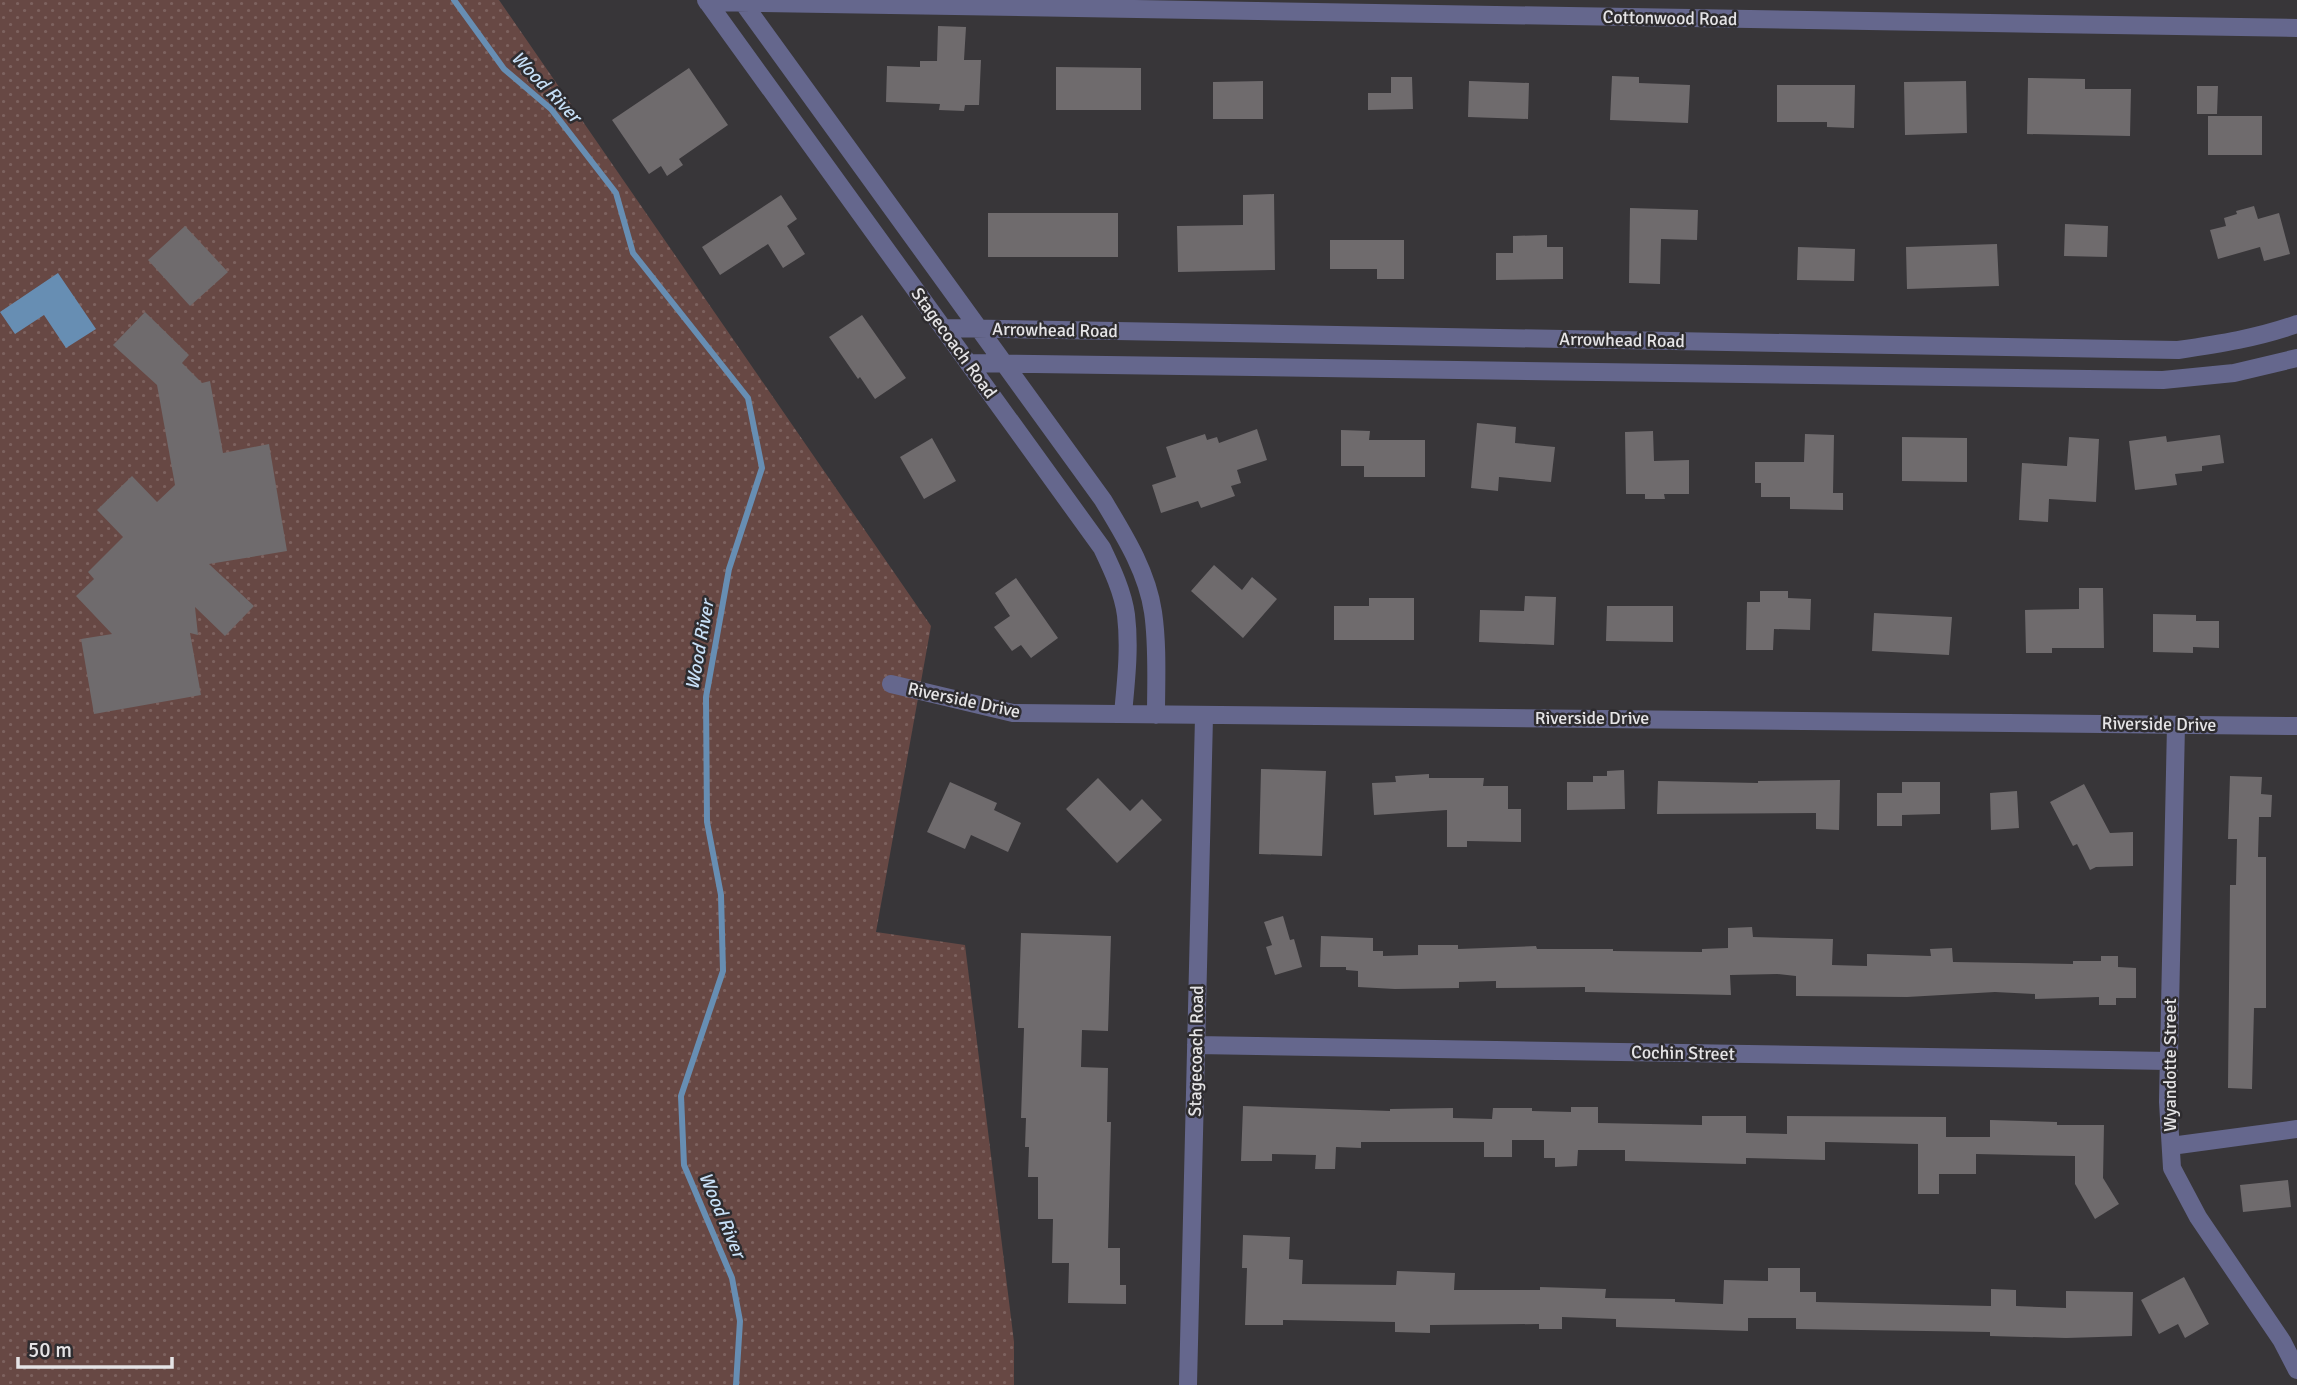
<svg xmlns="http://www.w3.org/2000/svg" width="2297" height="1385" font-family="Signika,sans-serif">
<style>
.grass{fill:url(#grass-dots)}
.water{fill:#678eb3}
.lines{fill:none;stroke-linecap:round;stroke-linejoin:round}
.stream{stroke:#678eb3;stroke-width:6}
.building{fill:#6f6b6d}
.minor{stroke:#65678d;stroke-width:18}
.labels{text-anchor:middle;dominant-baseline:central;stroke-width:5;stroke-linejoin:round;paint-order:stroke}
.street-label{font-size:18px;fill:#e5e4e6;stroke:#2e2c2f}
.water-label{font-size:19px;font-style:italic;fill:#c6def5;stroke:#2e2c2f}
</style>
<defs>
<pattern id="grass-dots" width="8" height="8" patternUnits="userSpaceOnUse" patternTransform="scale(1.75)"><rect width="8" height="8" fill="#674844"/><path d="M2 2h.1M6 6h.1" fill="none" stroke="#7d625f" stroke-width="1.8" stroke-linecap="round"/></pattern>
</defs>
<rect width="100%" height="100%" fill="#383639"/>
<path class="grass" d="M 0,0 L 499,0 L 931,626 L 876,932 L 965,945 L 1014,1342 L 1014,1385 L 0,1385 Z"/>
<path class="water" d="M 58,273 L 96,329 L 66,348 L 44,315 L 15,334 L 0,312 Z"/>
<g class="lines">
<path class="stream" d="M 454,0 L 504,69 L 551,109 L 616,193 L 633,253 L 748,398 L 762,468 L 729,569 L 706,697 L 707,822 L 721,895 L 723,971 L 681,1096 L 684,1165 L 732,1278 L 740,1321 L 736,1385"/>
</g>
<path class="building" d="M 938,26 L 966,27 L 964,60 L 981,60 L 979,105 L 965,105 L 964,111 L 939,110 L 940,104 L 886,102 L 887,66 L 920,67 L 920,61 L 937,61 Z
M 1056,67 L 1141,68 L 1141,110 L 1056,110 Z
M 689,68 L 728,125 L 679,159 L 683,165 L 667,176 L 661,166 L 649,174 L 612,120 Z
M 1612,76 L 1639,77 L 1639,83 L 1690,85 L 1688,123 L 1610,120 Z
M 1391,77 L 1412,77 L 1413,109 L 1368,110 L 1368,93 L 1391,93 Z
M 2028,78 L 2085,79 L 2085,89 L 2131,89 L 2130,136 L 2027,134 Z
M 1263,81 L 1263,119 L 1213,119 L 1213,82 Z
M 1469,81 L 1529,83 L 1528,119 L 1468,117 Z
M 1966,81 L 1967,133 L 1905,135 L 1904,82 Z
M 1777,85 L 1855,85 L 1854,128 L 1827,127 L 1827,122 L 1777,122 Z
M 2197,86 L 2218,86 L 2217,114 L 2197,114 Z
M 2208,116 L 2262,116 L 2262,155 L 2208,155 Z
M 1274,194 L 1275,270 L 1178,272 L 1177,226 L 1243,225 L 1243,195 Z
M 781,195 L 797,219 L 787,226 L 805,254 L 783,268 L 768,244 L 720,275 L 702,247 Z
M 2254,206 L 2258,219 L 2279,213 L 2290,254 L 2264,261 L 2260,247 L 2218,259 L 2210,230 L 2226,226 L 2224,218 L 2237,214 L 2236,211 Z
M 1630,208 L 1698,210 L 1697,240 L 1661,239 L 1660,284 L 1629,283 Z
M 988,213 L 1118,213 L 1118,257 L 988,257 Z
M 2065,224 L 2108,226 L 2107,257 L 2064,256 Z
M 185,226 L 228,272 L 190,306 L 148,260 Z
M 1547,235 L 1547,247 L 1563,247 L 1563,279 L 1496,280 L 1496,253 L 1513,253 L 1513,236 Z
M 1330,240 L 1404,240 L 1404,279 L 1377,279 L 1377,269 L 1330,269 Z
M 1997,244 L 1999,286 L 1907,289 L 1906,247 Z
M 1798,247 L 1855,249 L 1854,281 L 1797,280 Z
M 145,312 L 189,355 L 182,363 L 202,383 L 210,381 L 223,453 L 269,444 L 287,551 L 209,564 L 254,606 L 225,636 L 195,607 L 198,635 L 190,633 L 201,695 L 94,714 L 81,639 L 112,634 L 76,596 L 94,579 L 88,572 L 123,537 L 97,510 L 132,476 L 157,502 L 175,485 L 157,385 L 113,345 Z
M 862,315 L 906,378 L 875,399 L 860,377 L 858,379 L 829,337 Z
M 1477,423 L 1516,427 L 1515,443 L 1555,447 L 1551,482 L 1499,477 L 1498,491 L 1471,488 Z
M 1257,429 L 1267,460 L 1237,470 L 1241,483 L 1231,486 L 1235,496 L 1201,508 L 1198,501 L 1161,513 L 1152,485 L 1176,477 L 1166,447 L 1205,434 L 1207,440 L 1217,437 L 1219,443 Z
M 1341,430 L 1370,431 L 1369,440 L 1425,440 L 1425,477 L 1364,477 L 1364,466 L 1341,466 Z
M 1653,431 L 1654,461 L 1689,460 L 1689,494 L 1664,494 L 1665,499 L 1645,499 L 1645,494 L 1626,494 L 1625,432 Z
M 1805,434 L 1834,435 L 1833,493 L 1843,493 L 1843,510 L 1790,509 L 1790,497 L 1761,497 L 1761,483 L 1755,483 L 1755,462 L 1804,462 Z
M 2220,435 L 2224,463 L 2202,466 L 2202,471 L 2175,474 L 2177,485 L 2135,490 L 2129,441 L 2166,436 L 2167,442 Z
M 1902,437 L 1967,438 L 1967,482 L 1902,481 Z
M 2069,437 L 2099,439 L 2096,502 L 2049,499 L 2048,522 L 2019,520 L 2022,463 L 2067,466 Z
M 932,438 L 956,481 L 924,499 L 900,457 Z
M 1214,565 L 1242,590 L 1252,577 L 1277,599 L 1243,638 L 1191,591 Z
M 1016,578 L 1058,638 L 1031,658 L 1021,645 L 1012,651 L 994,627 L 1010,616 L 995,593 Z
M 2079,588 L 2103,588 L 2104,648 L 2052,648 L 2052,653 L 2026,653 L 2025,610 L 2079,609 Z
M 1760,591 L 1788,591 L 1788,598 L 1811,599 L 1810,630 L 1774,629 L 1773,650 L 1746,650 L 1747,602 L 1760,602 Z
M 1525,596 L 1556,597 L 1554,645 L 1479,642 L 1480,610 L 1524,611 Z
M 1369,598 L 1414,598 L 1414,640 L 1334,640 L 1334,606 L 1369,606 Z
M 1607,606 L 1673,606 L 1673,642 L 1606,641 Z
M 1874,613 L 1952,617 L 1949,655 L 1872,651 Z
M 2153,614 L 2196,615 L 2196,621 L 2219,621 L 2219,648 L 2193,647 L 2193,653 L 2153,652 Z
M 1261,769 L 1326,771 L 1322,856 L 1259,854 Z
M 1624,770 L 1625,809 L 1567,810 L 1567,782 L 1593,782 L 1593,776 L 1607,776 L 1607,771 Z
M 1429,774 L 1429,778 L 1484,778 L 1483,786 L 1508,786 L 1508,809 L 1521,809 L 1521,842 L 1467,841 L 1467,847 L 1447,847 L 1447,810 L 1374,815 L 1372,783 L 1396,782 L 1395,776 Z
M 2230,776 L 2262,777 L 2261,794 L 2272,795 L 2271,817 L 2259,817 L 2258,857 L 2266,857 L 2266,1008 L 2254,1008 L 2252,1089 L 2228,1088 L 2230,885 L 2236,885 L 2237,839 L 2228,839 Z
M 1098,778 L 1130,811 L 1142,799 L 1162,820 L 1117,863 L 1066,809 Z
M 1840,780 L 1839,830 L 1816,829 L 1816,813 L 1657,814 L 1658,781 L 1758,783 L 1758,781 Z
M 950,782 L 997,803 L 994,810 L 1021,823 L 1008,852 L 971,835 L 965,849 L 927,832 Z
M 1902,782 L 1940,782 L 1940,814 L 1902,815 L 1902,826 L 1877,826 L 1877,793 L 1902,793 Z
M 2084,784 L 2110,833 L 2133,832 L 2133,866 L 2096,867 L 2090,870 L 2077,844 L 2073,846 L 2050,802 Z
M 2017,791 L 2019,828 L 1991,830 L 1990,793 Z
M 1283,916 L 1290,940 L 1294,939 L 1302,967 L 1275,975 L 1266,947 L 1272,945 L 1264,922 Z
M 1752,927 L 1753,937 L 1833,939 L 1832,965 L 1867,966 L 1867,954 L 1931,956 L 1930,949 L 1952,948 L 1953,962 L 2073,964 L 2073,961 L 2101,961 L 2101,956 L 2118,956 L 2118,967 L 2136,968 L 2136,998 L 2116,998 L 2116,1005 L 2099,1005 L 2099,997 L 2035,999 L 2035,994 L 1995,992 L 1907,997 L 1796,996 L 1796,976 L 1777,974 L 1730,975 L 1731,995 L 1585,992 L 1585,987 L 1496,988 L 1496,981 L 1459,982 L 1459,988 L 1395,989 L 1358,987 L 1358,971 L 1346,970 L 1346,967 L 1320,967 L 1321,936 L 1373,938 L 1373,951 L 1383,951 L 1383,956 L 1418,955 L 1418,945 L 1458,945 L 1458,949 L 1536,946 L 1537,949 L 1613,949 L 1613,951 L 1702,952 L 1702,949 L 1728,948 L 1728,928 Z
M 1021,933 L 1111,936 L 1108,1031 L 1082,1030 L 1081,1067 L 1108,1068 L 1107,1122 L 1111,1122 L 1108,1248 L 1120,1248 L 1120,1285 L 1126,1285 L 1126,1304 L 1068,1303 L 1069,1263 L 1052,1263 L 1053,1219 L 1038,1219 L 1038,1177 L 1028,1177 L 1029,1147 L 1025,1147 L 1026,1118 L 1021,1118 L 1024,1028 L 1018,1028 Z
M 1243,1106 L 1390,1111 L 1390,1109 L 1453,1108 L 1453,1118 L 1492,1119 L 1493,1108 L 1532,1108 L 1532,1111 L 1571,1112 L 1571,1107 L 1598,1107 L 1598,1123 L 1702,1125 L 1702,1116 L 1746,1116 L 1746,1133 L 1787,1134 L 1787,1116 L 1946,1117 L 1946,1137 L 1990,1137 L 1990,1120 L 2057,1122 L 2057,1125 L 2104,1125 L 2103,1178 L 2119,1204 L 2095,1219 L 2075,1184 L 2075,1156 L 1976,1154 L 1976,1174 L 1939,1174 L 1939,1194 L 1918,1194 L 1918,1144 L 1825,1142 L 1825,1160 L 1746,1158 L 1746,1164 L 1625,1161 L 1625,1150 L 1578,1150 L 1577,1166 L 1555,1167 L 1555,1158 L 1544,1158 L 1544,1140 L 1512,1140 L 1512,1157 L 1484,1157 L 1484,1142 L 1361,1142 L 1361,1148 L 1336,1147 L 1335,1169 L 1315,1169 L 1316,1155 L 1272,1154 L 1272,1161 L 1241,1161 Z
M 2288,1180 L 2291,1207 L 2243,1212 L 2240,1185 Z
M 1243,1235 L 1290,1237 L 1289,1259 L 1303,1260 L 1302,1284 L 1396,1285 L 1397,1271 L 1455,1273 L 1454,1290 L 1540,1290 L 1540,1287 L 1606,1289 L 1605,1298 L 1675,1299 L 1675,1302 L 1723,1304 L 1724,1280 L 1768,1281 L 1768,1268 L 1800,1268 L 1800,1292 L 1816,1292 L 1816,1302 L 1991,1306 L 1991,1289 L 2016,1290 L 2016,1306 L 2066,1308 L 2066,1291 L 2133,1292 L 2132,1336 L 2066,1338 L 1990,1336 L 1990,1332 L 1796,1329 L 1796,1318 L 1748,1318 L 1748,1331 L 1616,1327 L 1616,1319 L 1562,1317 L 1562,1329 L 1539,1329 L 1539,1324 L 1430,1325 L 1430,1333 L 1395,1332 L 1395,1322 L 1283,1320 L 1283,1325 L 1245,1325 L 1247,1268 L 1242,1268 Z
M 2184,1277 L 2209,1324 L 2185,1338 L 2178,1324 L 2159,1334 L 2141,1300 Z"/>
<g class="lines">
<path class="minor" d="M 706,0 L 1102,548 C 1112,569 1123,592 1126,615 C 1130,648 1126,681 1123,714
M 741,0 L 1103,500 C 1124,535 1147,571 1153,612 C 1158,646 1156,681 1156,715
M 707,2 L 2297,28
M 943,328 L 2178,350 C 2219,344 2258,338 2297,324
M 968,363 L 2163,380 L 2234,373 L 2297,358
M 891,684 L 1013,713 L 2297,726
M 2176,725 L 2168,1102 L 2172,1168 L 2198,1217 L 2282,1341 L 2297,1370
M 1196,1045 L 2169,1061
M 2171,1146 L 2297,1129
M 1188,1385 L 1204,717"/>
</g>
<g class="labels">
<g class="street-label">
<text transform="translate(1670 18) rotate(1)">Cottonwood Road</text>
<text transform="translate(1055 330) rotate(1)">Arrowhead Road</text>
<text transform="translate(1622 340) rotate(1)">Arrowhead Road</text>
<text transform="translate(954 343) rotate(54)">Stagecoach Road</text>
<text transform="translate(964 700) rotate(12)">Riverside Drive</text>
<text x="1592" y="718">Riverside Drive</text>
<text transform="translate(2159 724) rotate(1)">Riverside Drive</text>
<text transform="translate(1196 1051) rotate(-89)">Stagecoach Road</text>
<text transform="translate(1683 1053) rotate(1)">Cochin Street</text>
<text transform="translate(2170 1065) rotate(-90)">Wyandotte Street</text>
</g>
<g class="water-label">
<text transform="translate(546 87) rotate(46)">Wood River</text>
<text transform="translate(700 645) rotate(-80)">Wood River</text>
<text transform="translate(722 1215) rotate(67)">Wood River</text>
</g>
</g>
<path d="M18 1357v10h154v-10" fill="none" stroke="#e5e4e6" stroke-width="3.5"/>
<text x="28" y="1357" font-size="21" fill="#e5e4e6" stroke="#2e2c2f" stroke-width="5" paint-order="stroke">50 m</text>
</svg>
